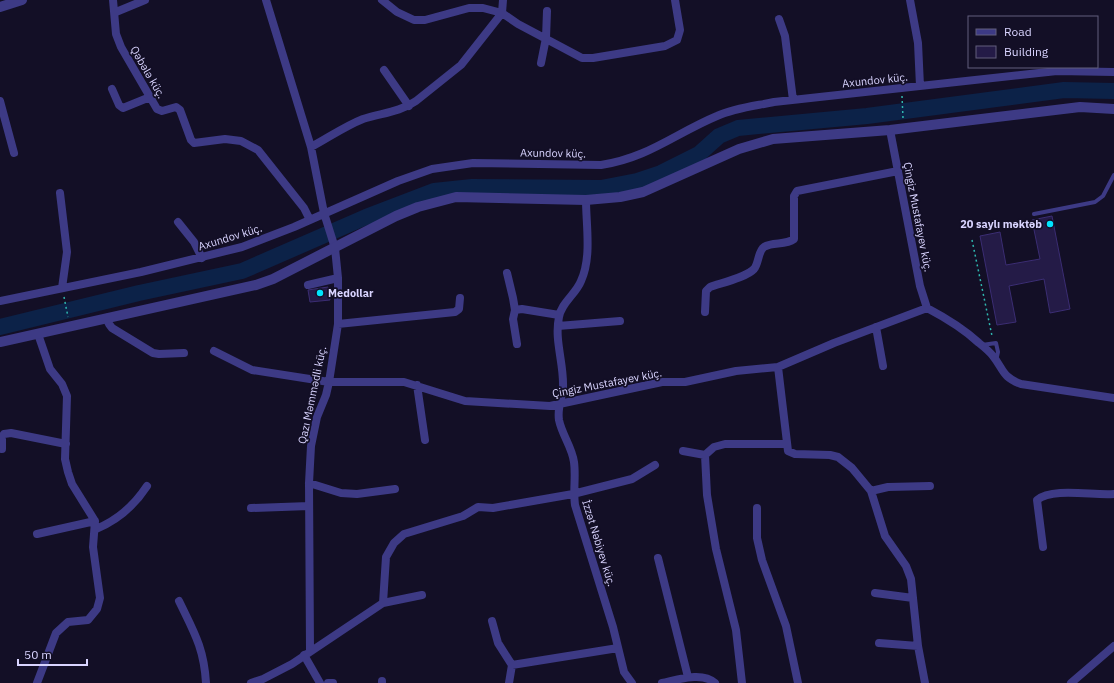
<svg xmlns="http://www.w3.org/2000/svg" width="1114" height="683" font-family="'IBM Plex Sans',sans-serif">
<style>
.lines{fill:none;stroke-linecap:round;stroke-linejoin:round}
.river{stroke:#0c2248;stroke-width:16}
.building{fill:#241b47;stroke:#3b2d73}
.path{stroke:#2fb8b0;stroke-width:1.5;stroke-dasharray:2 3;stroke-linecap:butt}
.service{stroke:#3d3a85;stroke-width:4}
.minor{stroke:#3d3a85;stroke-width:8}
.tertiary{stroke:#3d3a85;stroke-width:10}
.poi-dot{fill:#00e5ff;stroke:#130f26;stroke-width:1.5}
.labels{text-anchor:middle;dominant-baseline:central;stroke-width:3.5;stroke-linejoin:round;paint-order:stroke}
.street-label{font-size:11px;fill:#d9d4ff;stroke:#130f26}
.poi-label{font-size:11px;font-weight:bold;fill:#d9d4ff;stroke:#130f26;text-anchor:end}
</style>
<rect width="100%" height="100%" fill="#130f26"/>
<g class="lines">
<path class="river" d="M 0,327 L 139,293 L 242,271 L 366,217 L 434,191 L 472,187 L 601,188 L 637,181 L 661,173 L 699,154 L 719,136 L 738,128 L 867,116 L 1064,90 L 1114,91"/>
</g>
<path class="building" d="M 1052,216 L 1070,309 L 1050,313 L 1044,279 L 1009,286 L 1016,322 L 997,325 L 980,236 L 1000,232 L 1006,265 L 1040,259 L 1032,220 Z
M 328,287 L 330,300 L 310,302 L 308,290 Z"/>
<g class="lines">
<path class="path" d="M 902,96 L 903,118
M 972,240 L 992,336
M 64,297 L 68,317"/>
<path class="service" d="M 1034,214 L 1095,202 L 1103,196 L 1114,175
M 982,345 L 996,343 L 998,352 L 996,361"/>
<path class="minor" d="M 113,0 L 116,34 L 121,47 L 157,109 L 162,111 L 176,107 L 180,110 L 191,140 L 194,143 L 225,139 L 241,141 L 258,150 L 304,208 L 310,220
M 266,0 L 311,147 L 324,213 L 335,248 L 338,278 L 338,324 L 329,382 L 326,395 L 317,417 L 311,446 L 309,483 L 310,650
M 382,0 L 397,12 L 414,20 L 425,20 L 469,8 L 483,8 L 502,13 L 518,24 L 582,58 L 593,58 L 665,46 L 677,40 L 680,30 L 675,0
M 910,0 L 918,43 L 920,86
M 116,12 L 145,0
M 779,19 L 785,36 L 793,100
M 541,63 L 546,38 L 547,11
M 384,70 L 409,106
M 112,89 L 119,105 L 123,108 L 150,97
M 0,101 L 14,153
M 890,130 L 920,286 L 927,308
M 311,147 C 328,138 345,126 363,119 C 382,113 400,112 416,101 L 461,65 L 502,13 L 503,0
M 60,193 L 67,252 L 62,288
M 586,200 C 586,225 592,257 581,281 C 576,294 561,303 559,317 C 554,340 564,363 563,387 C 562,398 557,408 559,420 C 562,435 572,447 574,462 C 576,476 573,491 575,505 L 613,627 L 624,672 L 632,683
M 178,222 L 194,242 L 202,258
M 507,273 L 513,298 L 515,310 L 513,319 L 517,344
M 308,285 L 338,278
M 0,301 L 141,272 L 242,247 L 294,227 L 398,181 L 432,169 L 473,163 L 601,165 C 648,158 676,133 717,116 C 735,108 755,106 774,102 L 1057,71 L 1114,72
M 515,310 L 522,309 L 559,315
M 705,312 L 706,291 L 710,287 C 721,283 747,277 754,269 C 759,263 758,251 764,247 C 773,241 785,246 794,239 L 794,196 L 797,191 L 898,171
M 106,318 L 109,324 L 112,328 L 153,353 L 159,354 L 184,353
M 338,324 L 455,312 L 459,309 L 460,298
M 558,326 L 620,321
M 876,327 L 883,366
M 214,351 L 252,370 L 329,382 L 404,382 L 465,401 L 550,406 L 662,382 L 685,382 L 736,371 L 778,367 L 834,343 L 927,308 C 946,318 964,329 979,343 C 984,347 989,351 993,356 C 1004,370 1002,377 1021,384 L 1114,398
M 778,367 L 788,451 L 795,454 L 830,455 L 838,457 L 852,468 L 871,491 L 885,536 L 906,566 L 911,579 L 918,646 L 925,683
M 417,385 L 425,440
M 2,449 L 2,437 L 4,434 L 11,433 L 66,444
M 683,451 L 705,455
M 309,483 L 341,493 L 357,494 L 395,489
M 871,491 L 888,487 L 930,486
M 251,508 L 309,506
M 757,508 L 757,538 L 762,560 L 786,626 L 798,683
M 96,529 C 118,520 134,506 147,486
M 37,534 L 95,521
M 1043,547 L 1037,500 C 1053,487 1094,496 1114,494
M 658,558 L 688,677
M 875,593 L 913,598
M 179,601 C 194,632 204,648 206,683
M 383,603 L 422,595
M 492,621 L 498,643 L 512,665 L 509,683
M 879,643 L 918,646
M 304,655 L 320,683
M 512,665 L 618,648
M 382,681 L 382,683
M 37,683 L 56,633 L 68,622 L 88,620 L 97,609 L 100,598 L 93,547 L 95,521 L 72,484 L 68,472 L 65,459 L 67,396 L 62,384 L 50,369 L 38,334
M 251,683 L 263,679 L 292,664 L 383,603 L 386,557 L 394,543 L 404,534 L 463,516 L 478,507 L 493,508 L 573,494 L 632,479 L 655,465
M 328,683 L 333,683
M 662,683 C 677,680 702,671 715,683
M 742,683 L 736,630 L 716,549 L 707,495 L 705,455 L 714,447 L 725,444 L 786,444
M 1071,683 L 1114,646"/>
<path class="tertiary" d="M 0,7 L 22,0
M 0,342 L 256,285 L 273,279 L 396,216 L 418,207 L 456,197 L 586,200 L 620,197 L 643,192 L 739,149 L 773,139 L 890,130 L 1080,107 L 1114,109"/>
</g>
<g class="poi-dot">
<circle cx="1050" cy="224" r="4"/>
<circle cx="320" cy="293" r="4"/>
</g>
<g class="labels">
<g class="street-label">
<text transform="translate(148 72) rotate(60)">Qəbələ küç.</text>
<text transform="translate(875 80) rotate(-6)">Axundov küç.</text>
<text transform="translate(553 153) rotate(1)">Axundov küç.</text>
<text transform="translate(918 217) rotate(79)">Çingiz Mustafayev küç.</text>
<text transform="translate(230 237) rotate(-17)">Axundov küç.</text>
<text transform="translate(607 383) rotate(-11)">Çingiz Mustafayev küç.</text>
<text transform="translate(312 395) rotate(-78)">Qazı Məmmədli küç.</text>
<text transform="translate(599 543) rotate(73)">İzzət Nəbiyev küç.</text>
</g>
<g class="poi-label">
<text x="1042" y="224">20 saylı məktəb</text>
<text x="328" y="293" text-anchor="start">Medollar</text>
</g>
</g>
<rect x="968" y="16" width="130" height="52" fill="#130f26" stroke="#625e7d"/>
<rect x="976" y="29" width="20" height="6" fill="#3d3a85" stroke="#625e7d"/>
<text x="1004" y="36" font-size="12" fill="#d9d4ff">Road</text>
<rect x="976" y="46" width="20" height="12" fill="#241b47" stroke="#625e7d"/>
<text x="1004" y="56" font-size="12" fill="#d9d4ff">Building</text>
<path d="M18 659v6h69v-6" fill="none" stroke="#d9d4ff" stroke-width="2"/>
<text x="24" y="659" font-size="12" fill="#d9d4ff" stroke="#130f26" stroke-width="3" paint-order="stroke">50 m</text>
</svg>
